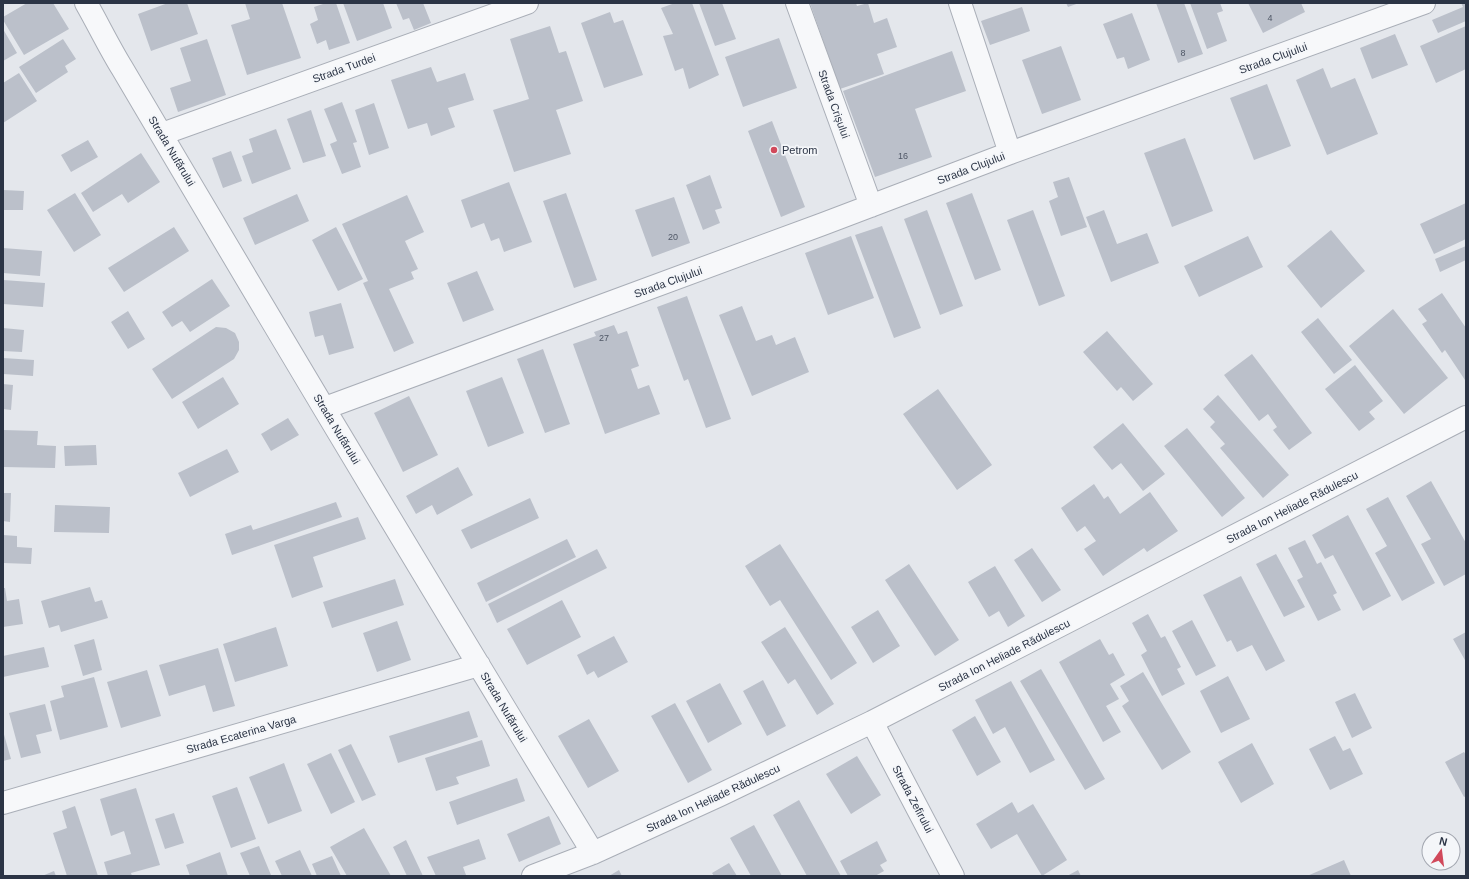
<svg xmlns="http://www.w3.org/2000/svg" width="1469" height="879" font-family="Helvetica,sans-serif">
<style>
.building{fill:#bbc0ca}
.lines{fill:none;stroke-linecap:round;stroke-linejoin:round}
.minor-casing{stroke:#a9aeb7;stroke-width:24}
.minor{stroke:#f7f8fa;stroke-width:22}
.poi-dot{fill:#d1495b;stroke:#f4f6f9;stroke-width:1.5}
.labels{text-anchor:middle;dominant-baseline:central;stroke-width:3.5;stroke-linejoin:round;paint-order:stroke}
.number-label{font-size:9px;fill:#4f5766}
.street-label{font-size:11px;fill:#2b3445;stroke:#f4f6f9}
.poi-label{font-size:11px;fill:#2b3445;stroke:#f4f6f9;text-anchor:start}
</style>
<rect width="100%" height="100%" fill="#e4e7ec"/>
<path class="building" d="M 27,3 L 53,3 L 69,29 L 24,55 L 3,20 L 3,17 Z
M 168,3 L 187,3 L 198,34 L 151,51 L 138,14 Z
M 245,3 L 282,3 L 301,58 L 247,75 L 231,25 L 250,19 Z
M 326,3 L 336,3 L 350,43 L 329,50 L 326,40 L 317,44 L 310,24 L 318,20 L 314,7 Z
M 343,3 L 383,3 L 392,28 L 357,41 Z
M 396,3 L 423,3 L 431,23 L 414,30 L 409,18 L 403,20 Z
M 675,3 L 692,3 L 719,75 L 689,89 L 683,68 L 675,71 L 663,36 L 673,34 L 661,8 Z
M 699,3 L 722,3 L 736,39 L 715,46 Z
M 810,3 L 856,3 L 857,6 L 868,3 L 874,23 L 887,18 L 897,47 L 877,54 L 884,74 L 840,89 Z
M 1066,3 L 1079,3 L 1068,7 Z
M 1156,3 L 1184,3 L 1203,54 L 1178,63 Z
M 1190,3 L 1220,3 L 1223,11 L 1217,13 L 1227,41 L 1207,49 Z
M 1248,3 L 1301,3 L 1305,12 L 1263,33 Z
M 1461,3 L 1466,3 L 1466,21 L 1438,33 L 1432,20 L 1463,7 Z
M 1022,7 L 1030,31 L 990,45 L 981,21 Z
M 610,12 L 614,23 L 623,20 L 643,75 L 604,88 L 581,23 Z
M 1132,13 L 1150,60 L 1128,69 L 1124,57 L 1117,59 L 1103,24 Z
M 550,26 L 559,53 L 566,51 L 583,101 L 556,110 L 571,154 L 514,172 L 493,110 L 529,99 L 510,39 Z
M 1466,26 L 1466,69 L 1436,83 L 1420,46 Z
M 3,29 L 17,53 L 3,61 Z
M 1395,34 L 1408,65 L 1372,79 L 1360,48 Z
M 779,38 L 797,88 L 743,107 L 725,57 Z
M 63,39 L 76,59 L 65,66 L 68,72 L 36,93 L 19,67 Z
M 207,39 L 226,95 L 178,112 L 170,88 L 191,81 L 180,48 Z
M 1061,46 L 1081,100 L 1042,114 L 1022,60 Z
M 952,51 L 966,91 L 915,109 L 932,157 L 875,177 L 843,91 Z
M 431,67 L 437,82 L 465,73 L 474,100 L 448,108 L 455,127 L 431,136 L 427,123 L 408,129 L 391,80 Z
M 1323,68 L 1331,88 L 1355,78 L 1378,134 L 1327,155 L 1296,80 Z
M 19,73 L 37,101 L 3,123 L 3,83 Z
M 1267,84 L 1291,146 L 1254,160 L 1230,98 Z
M 342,102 L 357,142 L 353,143 L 361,167 L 342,174 L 330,144 L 337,141 L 324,109 Z
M 374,103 L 389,148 L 369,155 L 355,110 Z
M 311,110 L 326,156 L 303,163 L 287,119 Z
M 772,121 L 805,207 L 781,217 L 748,131 Z
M 276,129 L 291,169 L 252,184 L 242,156 L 253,152 L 249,139 Z
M 1185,138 L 1213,211 L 1172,227 L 1144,153 Z
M 88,140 L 98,157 L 71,172 L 61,155 Z
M 231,151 L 242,181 L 223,188 L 212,158 Z
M 141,153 L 160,182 L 128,203 L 122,194 L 93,212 L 81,193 Z
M 710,175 L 722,208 L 715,210 L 720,223 L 703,230 L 686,185 Z
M 1069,177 L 1087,227 L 1061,236 L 1049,201 L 1058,197 L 1053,182 Z
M 509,182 L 532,242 L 504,252 L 499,238 L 491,241 L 484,223 L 471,228 L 461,200 Z
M 3,190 L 24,191 L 23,210 L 3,210 Z
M 75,193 L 101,235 L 74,252 L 47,210 Z
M 566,193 L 597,280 L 574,288 L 543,201 Z
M 972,193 L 1001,270 L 975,280 L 946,203 Z
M 297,194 L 309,221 L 255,245 L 243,218 Z
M 407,195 L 424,232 L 405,241 L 418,269 L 411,272 L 414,279 L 389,289 L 414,343 L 394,352 L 363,283 L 368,281 L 342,224 Z
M 674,197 L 690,243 L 652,257 L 635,210 Z
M 1466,203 L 1466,239 L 1434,254 L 1420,224 Z
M 927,210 L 963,306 L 940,315 L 904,219 Z
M 1033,210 L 1065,296 L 1039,306 L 1007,220 Z
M 1104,210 L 1117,244 L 1147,233 L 1159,263 L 1111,282 L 1086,217 Z
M 882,226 L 921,328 L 894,338 L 855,235 Z
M 174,227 L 189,251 L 124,292 L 108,268 Z
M 336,227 L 363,279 L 338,291 L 312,240 Z
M 1331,230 L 1365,271 L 1321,308 L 1287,266 Z
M 851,236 L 874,298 L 828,315 L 805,253 Z
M 1248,236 L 1263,267 L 1199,297 L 1184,266 Z
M 1466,246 L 1466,260 L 1440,272 L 1435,259 Z
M 3,248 L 42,251 L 40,276 L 3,273 Z
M 477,271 L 494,310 L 463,322 L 447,283 Z
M 212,279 L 230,306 L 190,332 L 182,321 L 172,327 L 162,312 Z
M 3,280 L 45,283 L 43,307 L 3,304 Z
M 1442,293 L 1466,328 L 1466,379 L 1465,380 L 1445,350 L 1442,353 L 1422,324 L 1427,321 L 1418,309 Z
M 687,296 L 731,419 L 706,428 L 688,379 L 684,381 L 657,307 Z
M 341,303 L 354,348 L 329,355 L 323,335 L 315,337 L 309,312 Z
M 742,306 L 756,341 L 772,335 L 776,345 L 795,337 L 809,372 L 752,396 L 719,315 Z
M 1393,309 L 1448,378 L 1404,414 L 1349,346 Z
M 128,311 L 145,339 L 128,349 L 111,322 Z
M 1318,318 L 1352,360 L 1334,374 L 1301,332 Z
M 614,325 L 618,334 L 627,331 L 639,366 L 631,369 L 638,389 L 649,385 L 660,414 L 605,434 L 573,344 L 596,336 L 594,332 Z
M 216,327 L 226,328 L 235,333 L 239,342 L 239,350 L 234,359 L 172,399 L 152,369 Z
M 3,328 L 24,330 L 22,352 L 3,351 Z
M 1107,331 L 1153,384 L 1133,401 L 1121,387 L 1117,391 L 1083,352 Z
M 543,349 L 570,424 L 545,433 L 517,359 Z
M 1252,354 L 1312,433 L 1289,450 L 1273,430 L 1277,427 L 1268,414 L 1259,421 L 1224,375 Z
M 3,358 L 34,360 L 33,376 L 3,374 Z
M 1355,365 L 1383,401 L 1369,412 L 1375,419 L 1359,431 L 1325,389 Z
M 223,377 L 239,404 L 198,429 L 182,402 Z
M 502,377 L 524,433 L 488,447 L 466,391 Z
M 3,384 L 13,385 L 11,410 L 3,409 Z
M 938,389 L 992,465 L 957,490 L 903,414 Z
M 1218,395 L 1289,475 L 1263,498 L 1220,448 L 1225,444 L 1210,427 L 1215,422 L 1203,409 Z
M 409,396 L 438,455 L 403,472 L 374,413 Z
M 288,418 L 299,435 L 271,451 L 261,434 Z
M 1123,423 L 1165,474 L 1143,491 L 1121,463 L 1112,470 L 1093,447 Z
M 1187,428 L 1245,498 L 1222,517 L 1164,446 Z
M 3,430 L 38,431 L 37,445 L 56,446 L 55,468 L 3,467 Z
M 96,445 L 97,465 L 65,466 L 64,446 Z
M 227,449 L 239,472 L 190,497 L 178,473 Z
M 458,467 L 473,495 L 437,515 L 432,505 L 416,514 L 406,496 Z
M 1431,481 L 1466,543 L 1466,574 L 1444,586 L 1421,544 L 1431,539 L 1406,496 Z
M 1094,484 L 1104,499 L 1108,496 L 1120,514 L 1150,492 L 1178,531 L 1147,552 L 1144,548 L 1103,576 L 1084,549 L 1096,541 L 1085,526 L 1077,532 L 1061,508 Z
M 3,493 L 11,493 L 10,522 L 3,521 Z
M 1388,497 L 1435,583 L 1402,601 L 1375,553 L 1387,546 L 1366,509 Z
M 530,498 L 539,518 L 471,549 L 461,530 Z
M 336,502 L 342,517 L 232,555 L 225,534 L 251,525 L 253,530 Z
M 55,505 L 110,507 L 109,533 L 54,532 Z
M 1348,515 L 1391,596 L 1363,611 L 1333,555 L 1325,559 L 1312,535 Z
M 358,517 L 366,539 L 313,557 L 323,587 L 292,598 L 274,545 Z
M 3,535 L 17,536 L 17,547 L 32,548 L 31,564 L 3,563 Z
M 567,539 L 576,557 L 486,602 L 477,583 Z
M 1305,540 L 1317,564 L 1321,562 L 1337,593 L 1333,595 L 1341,610 L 1318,621 L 1297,580 L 1303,577 L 1288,548 Z
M 780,544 L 857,663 L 831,680 L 780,600 L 770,606 L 745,566 Z
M 1032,548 L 1061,590 L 1042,602 L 1014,560 Z
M 597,549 L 607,568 L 497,623 L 488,604 Z
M 1276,554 L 1305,607 L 1284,617 L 1256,564 Z
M 909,564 L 959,640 L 935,656 L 885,580 Z
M 995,566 L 1025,616 L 1008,627 L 999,611 L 989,617 L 968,582 Z
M 1241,576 L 1285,661 L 1266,671 L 1252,645 L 1237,652 L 1231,640 L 1227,642 L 1203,595 Z
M 395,579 L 404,605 L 332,628 L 323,602 Z
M 90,587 L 95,602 L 102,600 L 108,618 L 61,632 L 59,625 L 49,628 L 41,601 Z
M 3,588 L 5,588 L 7,601 L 19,599 L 23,624 L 3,627 Z
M 562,600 L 581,637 L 527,665 L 507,629 Z
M 878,610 L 900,646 L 873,663 L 851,627 Z
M 1148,614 L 1161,638 L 1165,636 L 1181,667 L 1177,669 L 1185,684 L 1162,696 L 1141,655 L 1147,651 L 1132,623 Z
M 1192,620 L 1216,666 L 1196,676 L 1172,631 Z
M 397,621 L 411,660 L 377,672 L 363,633 Z
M 276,627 L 288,666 L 235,682 L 223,644 Z
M 785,627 L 834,704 L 817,715 L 795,679 L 788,684 L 761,642 Z
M 1466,632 L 1466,662 L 1453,639 Z
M 614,636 L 628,662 L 598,678 L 594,671 L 587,675 L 577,655 Z
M 94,639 L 102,670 L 83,676 L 74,645 Z
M 1100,639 L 1109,655 L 1113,653 L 1125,675 L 1110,684 L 1119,699 L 1106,706 L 1121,732 L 1103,742 L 1059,662 Z
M 44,647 L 49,667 L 3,677 L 3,656 Z
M 218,648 L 235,706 L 213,712 L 205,685 L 169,696 L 159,665 Z
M 1041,669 L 1105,779 L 1085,790 L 1020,681 Z
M 147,670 L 161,716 L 121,728 L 107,682 Z
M 1143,672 L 1191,752 L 1162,770 L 1122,706 L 1129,701 L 1120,686 Z
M 1228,676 L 1250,719 L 1221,733 L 1200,691 Z
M 94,677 L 108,727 L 60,740 L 50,701 L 64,697 L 61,686 Z
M 763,680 L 786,726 L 767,736 L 743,691 Z
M 1011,681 L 1055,760 L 1030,773 L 1005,727 L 993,734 L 975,700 Z
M 720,683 L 742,724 L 708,743 L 686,701 Z
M 1355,693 L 1372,728 L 1352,738 L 1335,702 Z
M 675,703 L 712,770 L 688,783 L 651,716 Z
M 45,704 L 52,731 L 36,735 L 41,753 L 21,758 L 9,713 Z
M 469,711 L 478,737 L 398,763 L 389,736 Z
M 975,716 L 1001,762 L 977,776 L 952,730 Z
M 589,719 L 619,771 L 588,788 L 558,736 Z
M 3,731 L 11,759 L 3,761 Z
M 1335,736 L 1343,751 L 1350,748 L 1363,774 L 1330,790 L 1309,749 Z
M 482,740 L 490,766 L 456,777 L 459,784 L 436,791 L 425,758 Z
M 1252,743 L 1274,784 L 1241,803 L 1218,762 Z
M 351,744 L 376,795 L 362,801 L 338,750 Z
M 1464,752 L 1466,755 L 1466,796 L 1464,797 L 1445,762 Z
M 331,753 L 355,802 L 331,814 L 307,764 Z
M 857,756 L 881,795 L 851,814 L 826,774 Z
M 284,763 L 302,811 L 268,824 L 249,777 Z
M 517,778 L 525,801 L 457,825 L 449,802 Z
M 237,787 L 256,839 L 231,848 L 212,796 Z
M 136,788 L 160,865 L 131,873 L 132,876 L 108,876 L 104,862 L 131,854 L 124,831 L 111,836 L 100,799 Z
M 799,800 L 841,876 L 807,876 L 773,815 Z
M 1012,802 L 1018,813 L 1033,804 L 1067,860 L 1042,876 L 1017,834 L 991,849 L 976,824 Z
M 75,806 L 98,876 L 67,876 L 53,833 L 67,828 L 62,811 Z
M 174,813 L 184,843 L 165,849 L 155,819 Z
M 549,816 L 561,844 L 519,862 L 507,834 Z
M 754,825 L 782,876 L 751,876 L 730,838 Z
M 364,828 L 391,876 L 347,876 L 330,847 Z
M 479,839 L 486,859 L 463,867 L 466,875 L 463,876 L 436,876 L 427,857 Z
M 406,840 L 423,876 L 407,876 L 393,847 Z
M 877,841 L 887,861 L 880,865 L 884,871 L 875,876 L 848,876 L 840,861 Z
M 259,846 L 271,875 L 269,876 L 250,876 L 240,853 Z
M 300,850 L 312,876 L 282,876 L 275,861 Z
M 220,852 L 228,876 L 190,876 L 186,865 Z
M 332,856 L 341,876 L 317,876 L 312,864 Z
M 1344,860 L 1351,876 L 1307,876 Z
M 729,863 L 737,876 L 714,876 L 712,873 Z
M 619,870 L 622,876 L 609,876 Z
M 1078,870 L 1081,876 L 1067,876 Z
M 54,871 L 56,876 L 42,876 Z"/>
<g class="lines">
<g class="minor-casing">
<path id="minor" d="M 86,3 C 98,24 109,47 122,68 C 277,331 434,593 593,853
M 797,3 L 871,206
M 960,3 L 1010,153
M 162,134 L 527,3
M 325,408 L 823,224 L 1010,153 L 1424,3
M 872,722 L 953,876
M 3,803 L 479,665
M 533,876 L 593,853 L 720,795 L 872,722 L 1466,417"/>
</g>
<use href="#minor" class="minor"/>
</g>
<circle class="poi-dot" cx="774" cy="150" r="4"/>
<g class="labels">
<g class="number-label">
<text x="1270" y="18">4</text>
<text x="1183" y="53">8</text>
<text x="903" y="156">16</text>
<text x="673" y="237">20</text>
<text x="604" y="338">27</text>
</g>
<g class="street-label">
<text transform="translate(1273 58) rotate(-20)">Strada Clujului</text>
<text transform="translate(344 68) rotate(-20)">Strada Turdei</text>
<text transform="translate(834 104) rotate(70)">Strada Crișului</text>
<text transform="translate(172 151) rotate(59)">Strada Nufărului</text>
<text transform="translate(971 168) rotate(-21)">Strada Clujului</text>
<text transform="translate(668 282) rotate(-20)">Strada Clujului</text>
<text transform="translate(337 429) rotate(59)">Strada Nufărului</text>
<text transform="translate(1292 507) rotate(-27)">Strada Ion Heliade Rădulescu</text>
<text transform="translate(1004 655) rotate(-27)">Strada Ion Heliade Rădulescu</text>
<text transform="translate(504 707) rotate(59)">Strada Nufărului</text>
<text transform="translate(241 734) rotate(-16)">Strada Ecaterina Varga</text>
<text transform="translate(713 798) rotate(-25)">Strada Ion Heliade Rădulescu</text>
<text transform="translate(913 799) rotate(62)">Strada Zefirului</text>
</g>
<g class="poi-label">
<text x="782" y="150">Petrom</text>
</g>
</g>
<rect width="1469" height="879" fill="none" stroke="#2b3445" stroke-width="8"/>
<g transform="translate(1441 851) rotate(14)"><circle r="19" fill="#f4f6f9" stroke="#a4a8b1"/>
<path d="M0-3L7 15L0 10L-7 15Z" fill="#d1495b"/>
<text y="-6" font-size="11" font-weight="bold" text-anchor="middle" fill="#2b3445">N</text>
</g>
</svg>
